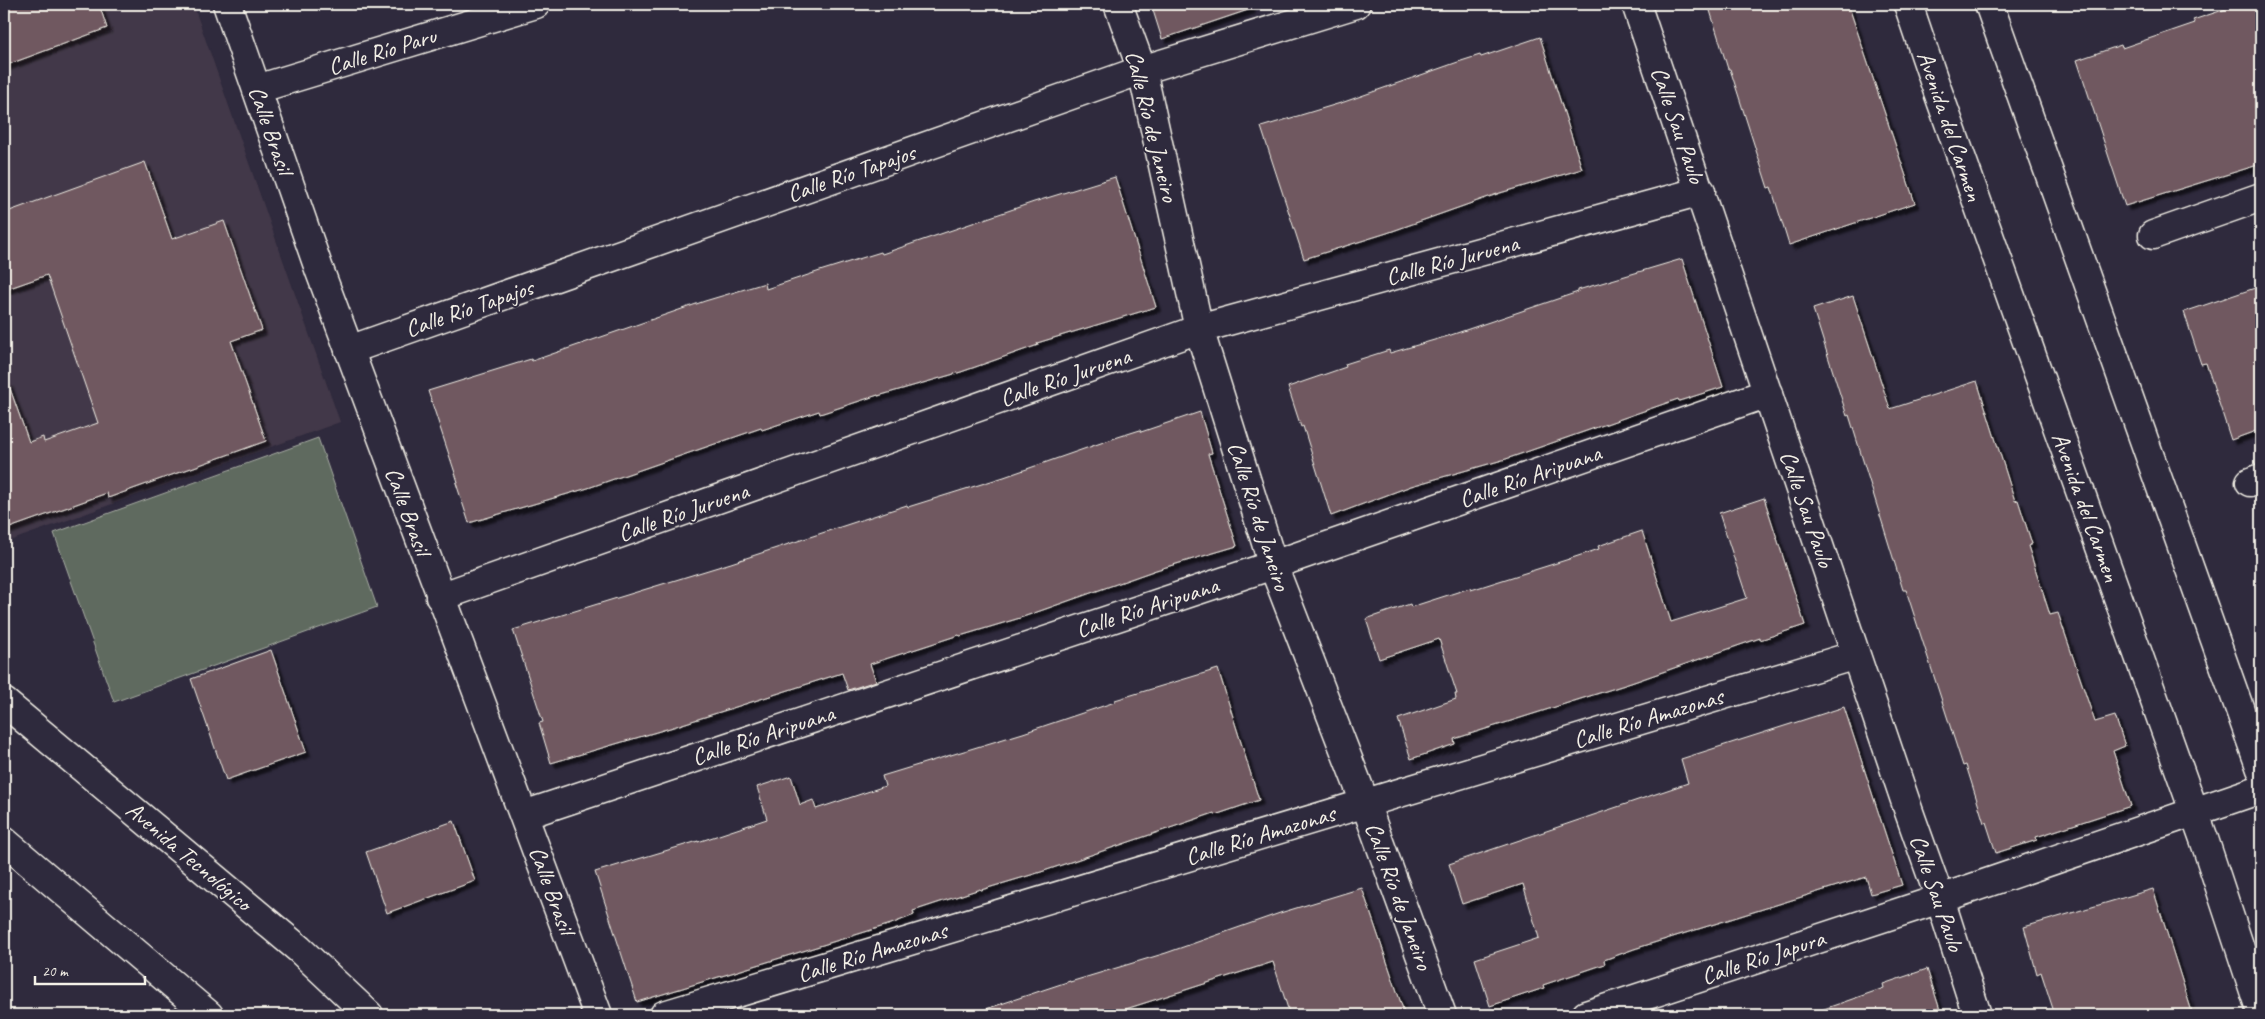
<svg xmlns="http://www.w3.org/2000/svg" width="2265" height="1019" font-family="Caveat,sans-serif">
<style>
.built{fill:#423848}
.green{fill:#5e6a5f;stroke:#a9aea4}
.building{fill:#705960;stroke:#f4f1e8;filter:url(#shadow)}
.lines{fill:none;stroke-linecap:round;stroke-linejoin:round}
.street-casing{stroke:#f4f1e8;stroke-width:31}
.secondary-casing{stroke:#f4f1e8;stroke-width:31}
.street{stroke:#2f2a3d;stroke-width:28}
.secondary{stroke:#2f2a3d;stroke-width:28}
.labels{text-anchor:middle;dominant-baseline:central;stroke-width:4;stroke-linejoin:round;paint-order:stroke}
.street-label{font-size:24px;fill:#f4f1e8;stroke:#2f2a3d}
</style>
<defs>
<filter id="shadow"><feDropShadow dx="4.5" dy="4.5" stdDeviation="1" flood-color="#0009"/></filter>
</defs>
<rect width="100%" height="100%" fill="#2f2a3d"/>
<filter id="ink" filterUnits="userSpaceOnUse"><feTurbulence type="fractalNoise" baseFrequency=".02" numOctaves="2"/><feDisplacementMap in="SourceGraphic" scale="10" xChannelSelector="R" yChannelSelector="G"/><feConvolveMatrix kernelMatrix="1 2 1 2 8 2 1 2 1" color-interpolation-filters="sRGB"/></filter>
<g filter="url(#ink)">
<path class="built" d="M 4,4 L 193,4 L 340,422 L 4,543 Z"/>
<path class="green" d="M 318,438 L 377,607 L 114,702 L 54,533 Z"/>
<path class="building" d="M 4,4 L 99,4 L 107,28 L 4,66 Z
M 1151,4 L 1250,4 L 1251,9 L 1162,39 Z
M 1708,4 L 1848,4 L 1915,203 L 1789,245 L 1771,187 L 1768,188 L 1730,69 L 1728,69 Z
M 2241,4 L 2261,4 L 2261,164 L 2125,206 L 2077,60 L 2121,45 L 2122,48 L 2195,23 L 2193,20 Z
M 1540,37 L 1582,169 L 1500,193 L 1387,233 L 1304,259 L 1261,127 L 1344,102 L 1458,62 L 1480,55 L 1481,57 Z
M 145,162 L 172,239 L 224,221 L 262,330 L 231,341 L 266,441 L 108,498 L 107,493 L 4,530 L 4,384 L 8,383 L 29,442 L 43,437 L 44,442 L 98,423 L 47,275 L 4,290 L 4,213 Z
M 1115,177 L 1156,307 L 1037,343 L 1038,345 L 961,372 L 878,396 L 878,395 L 820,414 L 819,411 L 762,430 L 761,428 L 588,488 L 469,523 L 456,483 L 458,482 L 428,391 L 531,359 L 532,361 L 705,301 L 765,283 L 766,289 L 823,270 L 881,252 L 882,254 L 1034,202 Z
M 1682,259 L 1723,387 L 1679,401 L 1678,399 L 1506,459 L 1411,486 L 1331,516 L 1303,426 L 1301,427 L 1288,387 L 1346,367 L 1345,364 L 1389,350 L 1390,353 L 1448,336 L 1578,292 L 1578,290 Z
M 2261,286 L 2261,429 L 2231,440 L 2206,363 L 2201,364 L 2184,312 Z
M 1853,296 L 1890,409 L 1977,381 L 2015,501 L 2018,500 L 2032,544 L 2028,546 L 2050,615 L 2058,613 L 2095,722 L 2115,716 L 2125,746 L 2113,751 L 2131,806 L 2036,837 L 2037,840 L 1996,853 L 1986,822 L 1984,823 L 1966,765 L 1963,766 L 1906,590 L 1903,590 L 1849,415 L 1847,416 L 1813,309 Z
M 1200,412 L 1212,453 L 1208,454 L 1237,546 L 1156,570 L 1020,618 L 960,636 L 959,635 L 870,664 L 876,681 L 848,690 L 842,673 L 670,728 L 551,763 L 539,723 L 543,722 L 513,630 L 731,563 L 907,505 L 908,507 L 1004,477 L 1118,437 L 1140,430 L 1141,432 Z
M 1764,498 L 1805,625 L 1760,640 L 1760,638 L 1631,683 L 1454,739 L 1455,744 L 1411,759 L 1398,719 L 1456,699 L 1455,694 L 1457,694 L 1439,639 L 1379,659 L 1366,619 L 1410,604 L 1411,607 L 1470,588 L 1471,590 L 1566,560 L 1599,549 L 1598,546 L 1642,531 L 1671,622 L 1747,598 L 1719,513 Z
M 271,650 L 306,752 L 226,780 L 191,679 Z
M 1218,669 L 1259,800 L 1215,815 L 1214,813 L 1041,872 L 981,890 L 980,889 L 913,911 L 914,915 L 891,924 L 637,1002 L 595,872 L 698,841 L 698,842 L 767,819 L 757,787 L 791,776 L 800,805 L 813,800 L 816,809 L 885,786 L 882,776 L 1023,733 L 1115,702 L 1115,700 Z
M 1844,707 L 1902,885 L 1871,894 L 1866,877 L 1634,949 L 1604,960 L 1605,964 L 1543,985 L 1544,988 L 1490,1006 L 1475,959 L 1539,938 L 1523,884 L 1462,904 L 1449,864 L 1688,783 L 1681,759 Z
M 454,821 L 475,881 L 387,913 L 366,852 Z
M 1362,888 L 1405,1015 L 1290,1015 L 1273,962 L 1107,1015 L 984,1015 L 983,1010 L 1070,981 L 1070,982 L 1166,953 L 1280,913 Z
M 2153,889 L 2193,1015 L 2055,1015 L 2041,972 L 2037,974 L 2024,927 Z
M 1927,969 L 1940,1010 L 1924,1015 L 1821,1015 L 1821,1010 L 1884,988 L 1883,984 Z"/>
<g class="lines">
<g class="street-casing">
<path id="street" d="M 1636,4 L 1909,812 L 1940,899 L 1977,1015
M 257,89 L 536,4
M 2153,235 L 2261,197
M 349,350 L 1142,70 L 1356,4
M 2250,482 L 2261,478
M 440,597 L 1199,329 L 1701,191
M 524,815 L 1273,565 L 1768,393
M 664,1015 L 1856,655
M 1586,1015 L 1940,899 L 2261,789"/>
</g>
<g class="secondary-casing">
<path id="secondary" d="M 227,4 L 319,269 L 598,1015
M 1118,4 L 1142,70 L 1199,329 L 1273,565 L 1365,803 L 1442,1015
M 1908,4 L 1933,78 L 2204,839 L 2261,1012
M 1989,4 L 2261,769
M 4,702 L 299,949 L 369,1015
M 4,841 L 209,1015"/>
</g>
<use href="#street" class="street"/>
<use href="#secondary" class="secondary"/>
</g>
</g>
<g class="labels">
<g class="street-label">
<text transform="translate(382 51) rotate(-17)">Calle Río Paru</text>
<text transform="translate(1678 125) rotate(71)">Calle Sau Paulo</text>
<text transform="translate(1152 126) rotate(76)">Calle Río de Janeiro</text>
<text transform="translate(1950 126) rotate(71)">Avenida del Carmen</text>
<text transform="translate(271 130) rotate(71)">Calle Brasil</text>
<text transform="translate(851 173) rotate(-19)">Calle Río Tapajos</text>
<text transform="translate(1452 260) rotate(-15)">Calle Río Juruena</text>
<text transform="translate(469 308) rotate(-19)">Calle Río Tapajos</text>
<text transform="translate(1065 377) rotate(-19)">Calle Río Juruena</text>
<text transform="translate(1530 476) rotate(-19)">Calle Río Aripuana</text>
<text transform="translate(2086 507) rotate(70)">Avenida del Carmen</text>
<text transform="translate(1807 509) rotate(71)">Calle Sau Paulo</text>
<text transform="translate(408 511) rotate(70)">Calle Brasil</text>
<text transform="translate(683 512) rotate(-19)">Calle Río Juruena</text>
<text transform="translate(1259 516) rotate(72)">Calle Río de Janeiro</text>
<text transform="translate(1147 607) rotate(-18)">Calle Río Aripuana</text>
<text transform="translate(1648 718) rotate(-17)">Calle Río Amazonas</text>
<text transform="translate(763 735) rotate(-18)">Calle Río Aripuana</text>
<text transform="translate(1260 835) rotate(-17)">Calle Río Amazonas</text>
<text transform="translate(189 856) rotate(40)">Avenida Tecnológico</text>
<text transform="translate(552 890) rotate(70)">Calle Brasil</text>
<text transform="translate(1937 893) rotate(71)">Calle Sau Paulo</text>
<text transform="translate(1399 896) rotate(70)">Calle Río de Janeiro</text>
<text transform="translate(872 952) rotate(-17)">Calle Río Amazonas</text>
<text transform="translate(1763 957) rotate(-18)">Calle Río Japura</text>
</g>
</g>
<rect width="2265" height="1019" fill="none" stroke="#2f2a3d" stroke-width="20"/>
<rect x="10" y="10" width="2245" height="999" fill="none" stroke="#f4f1e8" stroke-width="2" filter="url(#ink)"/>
<path d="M35 976v8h110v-8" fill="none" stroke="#f4f1e8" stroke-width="2.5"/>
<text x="42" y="976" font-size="15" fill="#f4f1e8" stroke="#2f2a3d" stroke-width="4" paint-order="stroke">20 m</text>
</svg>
